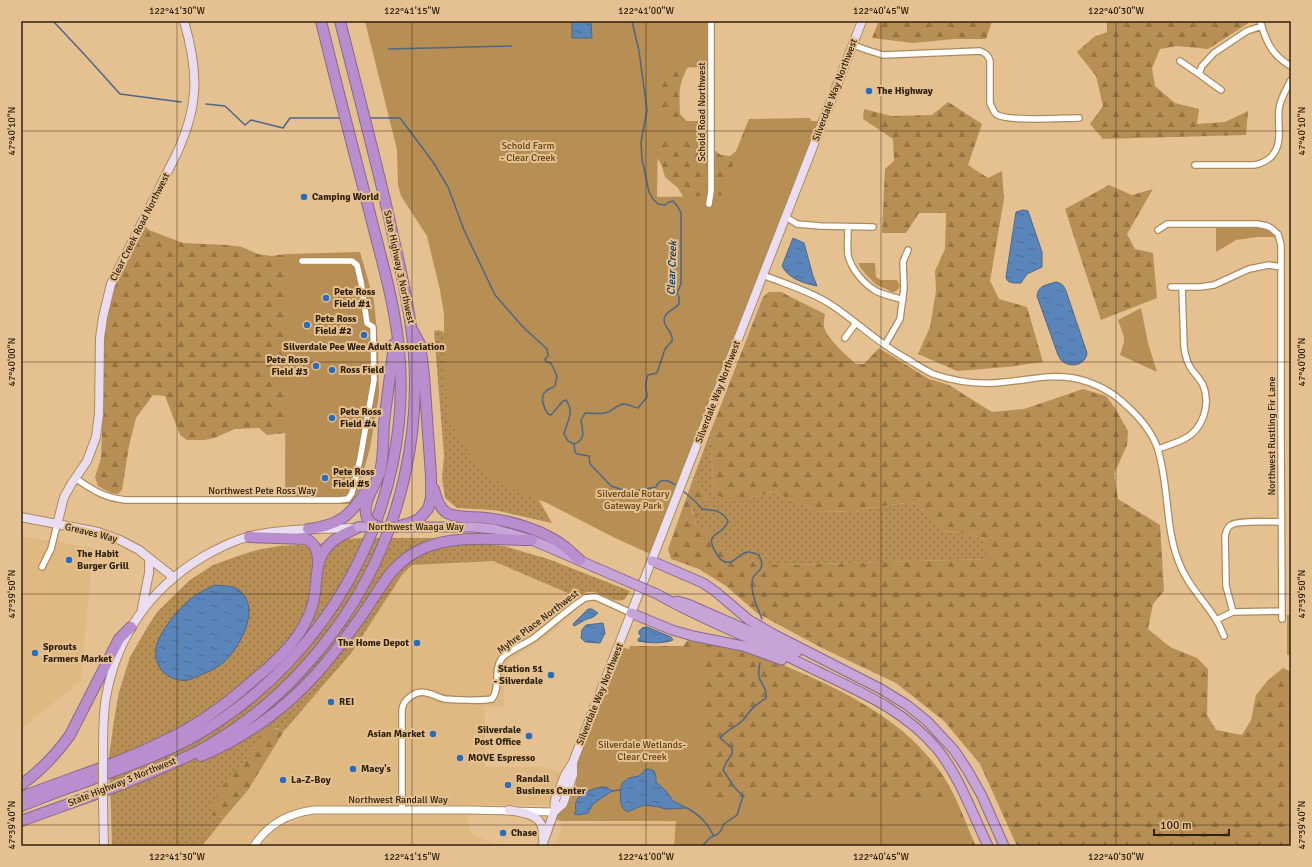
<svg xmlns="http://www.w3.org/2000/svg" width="1312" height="867" font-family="Signika,sans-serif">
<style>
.built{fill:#e0b881}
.grass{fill:url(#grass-dots)}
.forest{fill:url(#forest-firs)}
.green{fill:#b78e53}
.water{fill:url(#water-ripples);stroke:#4d6787}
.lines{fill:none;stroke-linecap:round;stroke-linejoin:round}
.stream{stroke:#4d6787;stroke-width:1.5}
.minor-casing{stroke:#ac8a5c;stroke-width:8}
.tertiary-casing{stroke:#ac8a5c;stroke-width:9}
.secondary-casing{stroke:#ac8a5c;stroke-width:10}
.trunk-casing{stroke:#88688b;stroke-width:11}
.motorway-casing{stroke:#88688b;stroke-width:12}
.minor{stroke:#fff;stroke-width:5.5}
.tertiary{stroke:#fff;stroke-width:7}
.secondary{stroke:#eaddf0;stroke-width:8}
.trunk{stroke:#c7a4d8;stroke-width:9}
.motorway{stroke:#b98ece;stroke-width:10}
.secondary-bridge-casing{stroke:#ac8a5c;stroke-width:10;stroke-linecap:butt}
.trunk-bridge-casing{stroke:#88688b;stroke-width:11;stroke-linecap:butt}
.motorway-bridge-casing{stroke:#88688b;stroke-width:12;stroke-linecap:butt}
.secondary-bridge{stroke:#eaddf0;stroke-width:8}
.trunk-bridge{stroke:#c7a4d8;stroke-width:9}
.motorway-bridge{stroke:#b98ece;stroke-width:10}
.ticks{fill:none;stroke:#2e210e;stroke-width:1;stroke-opacity:0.45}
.poi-dot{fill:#266dbd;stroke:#e5c191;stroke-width:1.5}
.labels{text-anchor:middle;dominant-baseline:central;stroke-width:4;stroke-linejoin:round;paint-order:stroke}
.street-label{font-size:10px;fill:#2e210e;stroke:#e5c191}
.poi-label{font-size:10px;font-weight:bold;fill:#2e210e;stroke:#e5c191;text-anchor:start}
.park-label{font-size:10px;fill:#5f4110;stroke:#e5c191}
.water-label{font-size:11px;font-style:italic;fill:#033365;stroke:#e5c191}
.neatline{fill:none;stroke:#2e210e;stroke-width:1.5}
.ticks-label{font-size:10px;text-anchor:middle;fill:#2e210e}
</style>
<defs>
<pattern id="grass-dots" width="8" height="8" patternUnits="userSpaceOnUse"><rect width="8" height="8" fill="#b78e53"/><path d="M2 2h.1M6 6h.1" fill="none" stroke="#957443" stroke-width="1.8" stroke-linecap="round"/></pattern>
<pattern id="forest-firs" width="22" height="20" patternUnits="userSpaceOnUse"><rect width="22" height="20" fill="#b78e53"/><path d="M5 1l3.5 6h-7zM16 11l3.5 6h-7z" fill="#957443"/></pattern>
<pattern id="water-ripples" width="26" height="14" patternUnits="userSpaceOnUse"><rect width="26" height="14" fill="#5a85bb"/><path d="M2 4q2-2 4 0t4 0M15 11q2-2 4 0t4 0" fill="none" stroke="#4b6c96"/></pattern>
</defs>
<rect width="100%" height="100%" fill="#e5c191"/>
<path class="built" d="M 21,536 L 93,548 L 81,681 L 21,729 Z
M 493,561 L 577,597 L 579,607 L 553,632 L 507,663 L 504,684 L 504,707 L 485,707 L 485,767 L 546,767 L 561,773 L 548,805 L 315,805 L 303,807 L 289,811 L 274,819 L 259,832 L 247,846 L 202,846 L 218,825 L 248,790 L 284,731 L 352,652 L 402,575 L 412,565 Z
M 468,813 L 469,833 L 500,846 L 262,846 L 273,832 L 280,827 L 306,817 L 332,815 L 422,815 Z
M 676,821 L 674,846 L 554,846 L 564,823 Z"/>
<path class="grass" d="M 439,330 L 447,334 L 540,502 L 552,523 L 494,510 L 457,508 L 445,498 L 442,478 L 444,455 L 434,331 Z
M 710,433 L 714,493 L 752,498 L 772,492 L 820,512 L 853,511 L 912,502 L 943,530 L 984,538 L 988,559 L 784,565 L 759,565 L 749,558 L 726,551 L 707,531 L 695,525 L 696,518 L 691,509 L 693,506 L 707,498 L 696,480 L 693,479 Z
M 364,538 L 431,538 L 460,542 L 504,546 L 548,559 L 630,591 L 624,600 C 606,604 597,582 577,597 L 493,561 L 412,565 L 402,575 L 352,652 L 284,731 L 275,728 L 261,735 L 253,751 L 225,784 L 214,801 L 214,816 L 225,817 L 202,846 L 190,846 L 185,844 L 173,846 L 112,846 L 109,757 L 114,720 L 119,692 L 130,657 L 148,626 L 158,611 L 190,580 L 213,565 L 238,556 L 257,550 L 279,546 L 300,545 L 307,546 L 346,539 Z"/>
<path class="forest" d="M 879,21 L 992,21 L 986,39 L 954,39 L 913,43 L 872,38 Z
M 1107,21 L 1252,21 L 1208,49 L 1177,46 L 1160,49 L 1152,68 L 1155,86 L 1175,103 L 1199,109 L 1197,124 L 1225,122 L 1248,111 L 1246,135 L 1103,139 L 1090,124 L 1103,106 L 1096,76 L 1077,52 L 1094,37 L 1107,32 Z
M 656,44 L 690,63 C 678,85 679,90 680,114 L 697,132 L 708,145 L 721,155 L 730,156 L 736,151 L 749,119 L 810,118 L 813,124 L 749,194 L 686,201 L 678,188 L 665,177 L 662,166 L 654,152 Z
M 948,102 L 982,124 L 968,165 L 988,178 L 1002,171 L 1004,199 L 990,281 L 999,299 L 1027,307 L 1043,362 L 1007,367 L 957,371 L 918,354 L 930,327 L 936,291 L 935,271 L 945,249 L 946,213 L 919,213 L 906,233 L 882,233 L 885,169 L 894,161 L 893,139 L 863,119 L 864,109 L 891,116 L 932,115 Z
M 1109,185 L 1132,195 L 1153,189 L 1127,234 L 1135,249 L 1153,253 L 1157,298 L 1101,320 L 1065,209 Z
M 142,223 L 149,230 L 183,243 L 227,245 L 242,247 L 258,254 L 271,256 L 286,254 L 286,433 L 267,435 L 259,428 L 235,429 L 214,438 L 204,440 L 187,440 L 180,435 L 165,396 L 153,395 L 136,418 L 129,446 L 122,490 L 118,494 L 111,493 L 98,486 L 95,477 L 101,458 L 102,435 L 102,429 L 99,423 L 100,338 L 108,295 Z
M 769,292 L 781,292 L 825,314 C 824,319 823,325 825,330 C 830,341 847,356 856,364 L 864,364 L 879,348 L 929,379 L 949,385 L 992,412 L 1024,409 L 1083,389 L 1106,396 L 1115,408 L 1128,431 L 1127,445 L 1114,474 L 1118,499 L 1160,525 L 1164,591 L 1153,604 L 1148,629 L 1170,647 L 1197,658 L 1208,669 L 1207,715 L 1216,730 L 1242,735 L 1251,720 L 1256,695 L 1268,680 L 1283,668 L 1291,672 L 1291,846 L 1017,846 L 980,764 L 944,721 L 896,683 L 820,647 L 757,613 L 726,586 L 699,569 L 671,559 L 668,549 L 693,479 L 696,480 L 707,498 L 693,506 L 691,509 L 693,514 L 698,514 L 696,518 L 695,525 L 707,531 L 726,551 L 749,558 L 759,565 L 784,565 L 987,559 L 984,538 L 943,530 L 912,502 L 853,511 L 820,512 L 772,492 L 752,498 L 723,499 L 714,493 L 710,433 L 763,297 Z
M 688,640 C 699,641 711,641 721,643 C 745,649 768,658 790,668 C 846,692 902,719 939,770 C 956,793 964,820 976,846 L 678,846 L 680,822 L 579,787 L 630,646 L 683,646 Z
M 269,727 L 284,731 L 248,790 L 225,817 L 214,816 L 212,815 C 207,796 241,767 252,752 C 256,747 259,734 264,730 C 265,729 268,728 269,727 Z"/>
<path class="green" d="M 365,21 L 711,21 L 711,67 L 658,68 L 657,121 L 711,121 L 711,138 L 658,138 L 657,197 L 710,196 L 711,193 L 721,196 L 750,121 L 823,121 L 655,556 L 615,538 L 547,503 L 508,488 L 496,481 L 484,473 L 474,461 L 447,419 L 444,364 L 444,314 L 440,290 L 427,236 L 401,196 L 398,185 L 397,150 Z
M 1216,224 L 1267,226 L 1279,237 L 1257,237 L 1236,240 L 1216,252 Z
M 360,252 L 374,301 L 378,344 L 379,395 L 370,448 L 358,491 L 350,504 L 285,504 L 286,254 Z
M 858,263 L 875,263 L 876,277 L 881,280 L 897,280 L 900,286 C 898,290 896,292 891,292 C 887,288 882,288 877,285 C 872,281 860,269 858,263 Z
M 1141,308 L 1148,343 L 1157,372 L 1120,355 L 1124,342 L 1124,337 L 1118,320 Z
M 1287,615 L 1291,615 L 1291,655 L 1287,655 Z
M 619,646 L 628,649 L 703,649 L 704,797 L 681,798 L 681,801 L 955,802 L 973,846 L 674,846 L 676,821 L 562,821 L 552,819 L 554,812 L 569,801 L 576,785 L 573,762 Z"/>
<path class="water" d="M 572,21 L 591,21 L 592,38 L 572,38 Z
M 1023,210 L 1028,211 L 1042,252 L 1042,267 L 1027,274 L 1021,283 C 1015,283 1007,284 1006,277 L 1016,212 Z
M 793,238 L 804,243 L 813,276 L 817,286 C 803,283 789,279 782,266 Z
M 1056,282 C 1062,283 1064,286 1066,291 L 1087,353 C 1086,365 1070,369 1061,360 C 1061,360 1058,355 1058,355 L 1037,296 C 1038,285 1047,285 1056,282 Z
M 215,585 C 223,586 232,585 239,590 C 262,608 240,647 224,662 C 215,670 202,674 191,679 C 184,682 175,680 168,676 C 158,670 153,656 157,644 C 162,628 182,604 196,595 C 202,591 209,588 215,585 Z
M 588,609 L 592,609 L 598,613 C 591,620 590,617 583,621 C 580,623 578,624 574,626 L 573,624 Z
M 603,623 L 605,633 L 600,643 L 585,642 L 581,638 L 582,630 L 586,625 Z
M 647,627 L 671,637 L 673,640 C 663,644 648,643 638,641 L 638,639 L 641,637 L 640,635 L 639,634 L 639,631 L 642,628 Z
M 646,769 L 649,769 L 654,771 L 656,777 L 656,782 L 666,791 L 673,801 L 687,808 L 665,809 L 659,807 L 644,805 L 629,811 L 627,812 C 618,807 620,792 622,783 L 629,778 L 639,776 Z
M 601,787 L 606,787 L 612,791 L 593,804 L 588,813 L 579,815 L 574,814 L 576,811 C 572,795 589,790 601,787 Z"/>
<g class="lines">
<path class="stream" d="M 53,21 L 84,54 L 120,94 L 181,102
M 389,49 L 511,46
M 206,104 L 225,106 L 245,125 L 251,120 L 283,128 L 290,118 L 339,118
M 371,118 L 400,118 L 433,162 L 448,187 L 464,230 L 495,295 L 523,327 L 547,349 L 548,356 L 545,359 L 546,362 L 551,363 L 557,376 L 555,386 C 552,388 548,389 546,391 C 539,397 544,408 548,414 L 551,415 L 563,401 L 566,400 C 575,413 567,421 564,434 L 568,441 L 574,444
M 574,444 C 587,440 582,429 581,420 L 585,413 C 593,413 601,415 608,412 C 613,410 617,405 623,404 C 628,404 633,407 638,408 L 647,397 L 647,394 C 645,387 645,382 648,375 L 657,373 L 665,349 L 672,341 C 674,332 664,328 664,320 C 664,312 675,309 679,304 L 679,297 L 677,293 L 681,284 L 681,213 L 678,207 L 673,201 L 669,202 L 665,205 L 658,204 L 653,199 L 649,192 L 642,159 L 641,142 L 647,110 L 639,51 L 632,21
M 574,444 L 575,452 L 577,454 L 589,456 L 590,464 L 611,486 L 629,492 L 656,487 C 660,476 670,481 677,486
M 683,491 C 690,497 697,502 702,509 C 713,510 722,510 728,521 C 722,539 701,530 718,556 C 721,561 725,563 731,562 C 744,555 742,548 759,555 C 768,574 752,570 752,582 C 751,595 758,608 762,619
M 612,791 L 620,790
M 687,808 C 699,815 707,822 713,835
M 702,846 L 711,837 L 718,834 L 721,830 L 724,824 L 737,815 L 743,796 L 735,788 L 723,770 L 726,763 L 732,754 L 732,748 L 720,738 C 725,731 736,727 743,720 C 746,717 748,713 751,710 C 755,705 760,702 766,698 C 767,687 762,686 759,677 C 758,672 759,668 760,663"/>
<g class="minor-casing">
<path id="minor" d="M 1260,21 C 1266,41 1272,56 1291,66
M 853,45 L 867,50 L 883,55 L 980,51 C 986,53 988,55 990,61 L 990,103 C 992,107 993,111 996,114 C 1005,122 1064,118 1079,118
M 1180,61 L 1199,74
M 1221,90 L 1199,74 L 1202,66 L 1214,53 L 1247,31 L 1262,26
M 1195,165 L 1254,165 C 1261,164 1265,162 1271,157 C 1284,143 1277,126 1279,109 C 1280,99 1287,88 1291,80
M 709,204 L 711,191 L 711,21
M 786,217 L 797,224 L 820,226 L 873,227
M 848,227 C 848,236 847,246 848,255 C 851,269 864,284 876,291 C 884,295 894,297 903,300
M 1158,230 L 1167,224 L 1257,224 L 1267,226 L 1271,228 L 1278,234 L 1281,245 L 1281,433 L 1282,619
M 763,275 C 785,284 810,291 830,304 C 849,316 866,332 885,345 C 892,350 900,355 907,359 C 916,364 924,370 933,374 C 956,382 981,385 1005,382 C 1029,380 1049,374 1073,378 C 1094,382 1113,392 1128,407 C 1140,418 1153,434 1158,450 C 1169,486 1165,525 1178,560 C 1186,583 1202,598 1215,618 C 1219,623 1221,630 1224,636
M 1171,287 L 1200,287 L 1214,285 L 1249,269 L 1269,265 L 1281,267
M 845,338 L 856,323
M 885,345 L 900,319 L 904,288 L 903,262 L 908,250
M 1158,449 C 1167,446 1176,443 1184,439 C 1203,430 1211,404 1203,385 C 1200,379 1196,375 1192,370 C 1187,363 1185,355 1184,347 L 1182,287
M 75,478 C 93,490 104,498 126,500 L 339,500 L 348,499 L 352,493 L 360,459 L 374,380 L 373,327 L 367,323 L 361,282 L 357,265 L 352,261 L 302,261
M 42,567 L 51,549 L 57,525
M 1233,612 L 1226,586 L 1225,536 C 1226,532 1227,527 1231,525 C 1238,520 1271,522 1281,522
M 1216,620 L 1233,612 L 1282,611
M 402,810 L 402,710 C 403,699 416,690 427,693 C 433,694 439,698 445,699 C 456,700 482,701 492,699 C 501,688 493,669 502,658 C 508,651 525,644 534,638 C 551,625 567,610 585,598 L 592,597 L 596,597 L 631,613"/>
</g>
<g class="tertiary-casing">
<path id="tertiary" d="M 254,846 C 268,824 289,813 314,810 L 471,810 L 554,812"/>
</g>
<g class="secondary-casing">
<path id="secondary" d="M 21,517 L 98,532 L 120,540 L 139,550 L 173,577
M 57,525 L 64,497 L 72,483 L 87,461 L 96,437 L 99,414 L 100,338 L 103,317 L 111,284 L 176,155 C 199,106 199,73 184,21
M 142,608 L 149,573 L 149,558
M 103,751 C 103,733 103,715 106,697 C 117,636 149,590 201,558 C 216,549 233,541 250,536 C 285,528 321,529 356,528
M 103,804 L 104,846
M 509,810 C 527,814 545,814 543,838
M 554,812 L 563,804 L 573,775 L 573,762
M 542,846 L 554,812 L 555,800 L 565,775 L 573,762 C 671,516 765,268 862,21"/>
</g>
<g class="trunk-casing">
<path id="trunk" d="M 402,527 L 473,527 L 494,529 L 532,540 L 622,579
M 652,561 L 703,583 L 716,592 L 749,620 L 775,635 L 881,689 L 907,705 L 927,721 L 954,750 L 968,771 L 982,796 L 1004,846
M 657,594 C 688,612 721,626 755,641 C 776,651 797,661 817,671 C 861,692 906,711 938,750 C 959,776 973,815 988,846
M 677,601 L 688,604 L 797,652
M 631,613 L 672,630 L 693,636 L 743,646 L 782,660"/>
</g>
<g class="motorway-casing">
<path id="motorway" d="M 434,489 C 436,498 439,508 447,513 C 458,519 474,516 486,518 C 512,521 543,530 564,546 C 569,550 574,555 580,560
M 367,518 C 361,502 376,486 380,472 C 384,456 383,439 384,423 C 387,397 391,370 394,344
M 396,527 L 410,523 L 419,519 L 428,509 L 431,498 L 431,476 L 424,375 L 420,344 L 413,331
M 308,529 C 338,526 352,515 367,489
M 249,537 L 306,539 C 316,544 318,552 318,563
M 201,756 C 253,734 298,699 333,654 C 345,638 358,622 369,605 C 384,581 396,560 424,548 C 456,534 498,540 532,540
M 21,785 C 40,771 56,755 70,735 L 119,639 L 131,627
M 21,797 C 70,778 121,763 168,739 C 198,725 225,705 250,683 C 265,671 280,658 292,643 C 301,632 309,618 313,603 C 319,581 312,559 332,542 C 340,535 350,532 359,527
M 21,806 C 40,799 58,791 77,785 C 118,769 161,756 200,733 C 332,655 414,503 399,349 C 395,305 382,261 371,218 C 354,152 337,87 321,21
M 21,821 C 67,804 114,789 159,769 C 175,762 193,755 209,745 C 263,714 309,668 344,617 C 401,533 425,428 411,327 C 406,289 396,251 388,213 C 373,149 356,85 340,21"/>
</g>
<use href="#minor" class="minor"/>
<use href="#tertiary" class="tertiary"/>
<use href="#secondary" class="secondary"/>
<use href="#trunk" class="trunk"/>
<use href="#motorway" class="motorway"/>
<g class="secondary-bridge-casing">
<path id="secondary-bridge" d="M 103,751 L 103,804"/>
</g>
<g class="trunk-bridge-casing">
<path id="trunk-bridge" d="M 359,527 L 396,527
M 622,579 L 657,594"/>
</g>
<g class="motorway-bridge-casing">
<path id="motorway-bridge" d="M 367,518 L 371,523 L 378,527"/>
</g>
<use href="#secondary-bridge" class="secondary-bridge"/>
<use href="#trunk-bridge" class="trunk-bridge"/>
<use href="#motorway-bridge" class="motorway-bridge"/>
</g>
<path class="ticks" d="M 177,21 L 177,846M 412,21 L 412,846M 646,21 L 646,846M 881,21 L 881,846M 1116,21 L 1116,846M 21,131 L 1291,131M 21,362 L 1291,362M 21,594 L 1291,594M 21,825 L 1291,825"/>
<g class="poi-dot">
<circle cx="869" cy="91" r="4"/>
<circle cx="304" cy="197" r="4"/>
<circle cx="326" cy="298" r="4"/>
<circle cx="307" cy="325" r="4"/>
<circle cx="364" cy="335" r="4"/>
<circle cx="316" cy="366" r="4"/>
<circle cx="332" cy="370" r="4"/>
<circle cx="332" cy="418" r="4"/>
<circle cx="325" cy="478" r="4"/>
<circle cx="69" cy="560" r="4"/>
<circle cx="417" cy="643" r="4"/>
<circle cx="35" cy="653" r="4"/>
<circle cx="551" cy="675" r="4"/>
<circle cx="331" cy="702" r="4"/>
<circle cx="433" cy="734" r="4"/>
<circle cx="529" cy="736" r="4"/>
<circle cx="460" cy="758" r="4"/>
<circle cx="353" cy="769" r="4"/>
<circle cx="283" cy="780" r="4"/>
<circle cx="508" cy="785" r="4"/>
<circle cx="503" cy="833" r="4"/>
</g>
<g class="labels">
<g class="street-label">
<text transform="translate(835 90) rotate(-69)">Silverdale Way Northwest</text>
<text transform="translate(702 112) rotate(-90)">Schold Road Northwest</text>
<text transform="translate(140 227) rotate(-63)">Clear Creek Road Northwest</text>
<text transform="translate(399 267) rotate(78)">State Highway 3 Northwest</text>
<text transform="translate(718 392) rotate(-69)">Silverdale Way Northwest</text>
<text transform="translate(1272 436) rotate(-90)">Northwest Rustling Fir Lane</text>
<text x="262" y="491">Northwest Pete Ross Way</text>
<text x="416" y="527">Northwest Waaga Way</text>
<text transform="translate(91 533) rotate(14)">Greaves Way</text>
<text transform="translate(538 622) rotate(-37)">Myhre Place Northwest</text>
<text transform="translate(600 694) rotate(-68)">Silverdale Way Northwest</text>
<text transform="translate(122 782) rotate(-22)">State Highway 3 Northwest</text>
<text x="398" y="800">Northwest Randall Way</text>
</g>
<g class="poi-label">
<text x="877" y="91">The Highway</text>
<text x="312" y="197">Camping World</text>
<text x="334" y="292">Pete Ross<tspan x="334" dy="12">Field #1</tspan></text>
<text x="315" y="319">Pete Ross<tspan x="315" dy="12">Field #2</tspan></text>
<text x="364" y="347" text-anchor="middle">Silverdale Pee Wee Adult Association</text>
<text x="308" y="360" text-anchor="end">Pete Ross<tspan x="308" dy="12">Field #3</tspan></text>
<text x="340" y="370">Ross Field</text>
<text x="340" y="412">Pete Ross<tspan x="340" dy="12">Field #4</tspan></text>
<text x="333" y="472">Pete Ross<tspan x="333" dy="12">Field #5</tspan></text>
<text x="77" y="554">The Habit<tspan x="77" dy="12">Burger Grill</tspan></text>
<text x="409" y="643" text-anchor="end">The Home Depot</text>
<text x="43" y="647">Sprouts<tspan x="43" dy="12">Farmers Market</tspan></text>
<text x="543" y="669" text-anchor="end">Station 51<tspan x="543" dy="12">- Silverdale</tspan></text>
<text x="339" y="702">REI</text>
<text x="521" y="730" text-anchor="end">Silverdale<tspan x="521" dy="12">Post Office</tspan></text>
<text x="425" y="734" text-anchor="end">Asian Market</text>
<text x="468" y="758">MOVE Espresso</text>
<text x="361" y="769">Macy's</text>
<text x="516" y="779">Randall<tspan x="516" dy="12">Business Center</tspan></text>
<text x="291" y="780">La-Z-Boy</text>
<text x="511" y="833">Chase</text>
</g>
<g class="park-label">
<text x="528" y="146">Schold Farm<tspan x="528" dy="12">- Clear Creek</tspan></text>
<text x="633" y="494">Silverdale Rotary<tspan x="633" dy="12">Gateway Park</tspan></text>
<text x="642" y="745">Silverdale Wetlands-<tspan x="642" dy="12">Clear Creek</tspan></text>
</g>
<g class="water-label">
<text transform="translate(672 268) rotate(-88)">Clear Creek</text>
</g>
</g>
<rect width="1312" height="867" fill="none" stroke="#e5c191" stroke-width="44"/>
<path d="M1154 829v6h75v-6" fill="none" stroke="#2e210e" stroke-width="2"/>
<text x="1160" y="829" font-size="12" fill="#2e210e" stroke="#e5c191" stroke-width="3" paint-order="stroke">100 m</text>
<rect x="22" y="22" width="1268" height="823" class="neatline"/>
<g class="ticks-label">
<text x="177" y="14">122°41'30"W</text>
<text x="412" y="14">122°41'15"W</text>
<text x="646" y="14">122°41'00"W</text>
<text x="881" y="14">122°40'45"W</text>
<text x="1116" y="14">122°40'30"W</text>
<text transform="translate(11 131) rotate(-90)" y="4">47°40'10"N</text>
<text transform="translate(1301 131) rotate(-90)" y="4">47°40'10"N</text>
<text transform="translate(11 362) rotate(-90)" y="4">47°40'00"N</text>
<text transform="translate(1301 362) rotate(-90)" y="4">47°40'00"N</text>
<text transform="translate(11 594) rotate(-90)" y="4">47°39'50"N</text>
<text transform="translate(1301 594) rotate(-90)" y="4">47°39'50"N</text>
<text transform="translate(11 825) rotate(-90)" y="4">47°39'40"N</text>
<text transform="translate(1301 825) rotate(-90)" y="4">47°39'40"N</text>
<text x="177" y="860">122°41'30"W</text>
<text x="412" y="860">122°41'15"W</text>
<text x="646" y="860">122°41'00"W</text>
<text x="881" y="860">122°40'45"W</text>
<text x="1116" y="860">122°40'30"W</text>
</g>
</svg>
